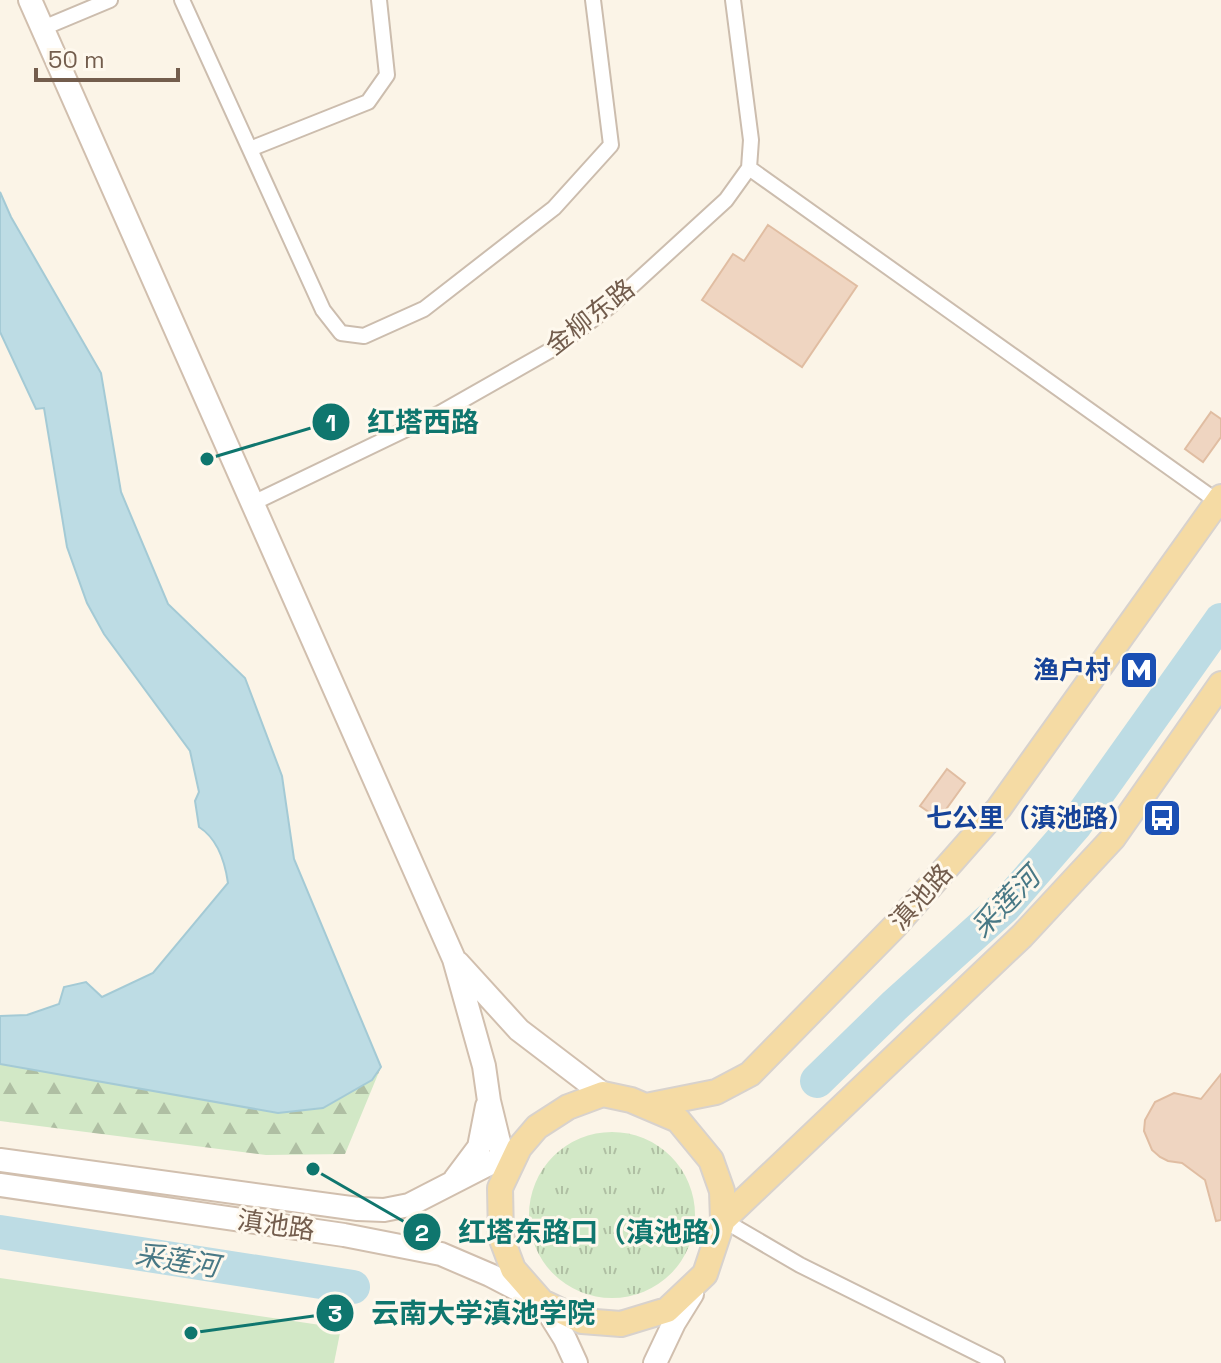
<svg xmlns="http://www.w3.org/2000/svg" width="1221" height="1363" font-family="'Space Grotesk','Noto Sans SC',sans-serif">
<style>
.grass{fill:url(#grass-tufts)}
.forest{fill:url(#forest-firs)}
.green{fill:#d2e8c6}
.water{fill:#bddce4;stroke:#a4cad5;stroke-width:2}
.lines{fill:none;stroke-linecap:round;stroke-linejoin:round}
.river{stroke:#bddce4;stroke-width:34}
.building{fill:#efd5c1;stroke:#e0bda2;stroke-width:2}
.street-casing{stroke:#ccbdae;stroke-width:18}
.secondary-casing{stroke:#d1bfae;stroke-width:26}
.primary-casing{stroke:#d8d2cd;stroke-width:28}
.street{stroke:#fff;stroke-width:14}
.secondary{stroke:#fff;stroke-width:22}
.primary{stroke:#f5dba4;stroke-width:24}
.labels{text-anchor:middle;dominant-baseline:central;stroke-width:6;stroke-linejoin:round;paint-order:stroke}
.street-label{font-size:26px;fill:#735d4d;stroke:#fef8ed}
.transit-label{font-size:26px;font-weight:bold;fill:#164399;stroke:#fef8ed;text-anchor:end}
.water-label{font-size:28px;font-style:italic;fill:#487885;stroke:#fef8ed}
.leader{fill:none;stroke:#0f766e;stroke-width:3}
.callout-dot{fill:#0f766e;stroke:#fef8ed;stroke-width:3}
.mark-label{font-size:24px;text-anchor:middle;font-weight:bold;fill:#fff}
.callout-label{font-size:28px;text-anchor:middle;font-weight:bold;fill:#0f766e;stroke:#fef8ed;stroke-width:6;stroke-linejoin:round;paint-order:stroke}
</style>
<defs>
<pattern id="grass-tufts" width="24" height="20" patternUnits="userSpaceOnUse" patternTransform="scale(2)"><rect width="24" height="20" fill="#d2e8c6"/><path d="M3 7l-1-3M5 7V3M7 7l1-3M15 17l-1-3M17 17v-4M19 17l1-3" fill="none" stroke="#afbfa3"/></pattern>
<pattern id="forest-firs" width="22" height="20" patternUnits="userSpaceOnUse" patternTransform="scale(2)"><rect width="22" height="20" fill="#d2e8c6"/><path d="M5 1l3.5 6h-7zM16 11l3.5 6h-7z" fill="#afbfa3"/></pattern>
</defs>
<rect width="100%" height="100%" fill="#fbf4e7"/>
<path class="grass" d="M529 1215a83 83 0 1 1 166 0a83 83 0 1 1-166 0Z"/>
<path class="forest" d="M 0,1064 L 278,1113 L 372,1080 L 381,1067 L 345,1154 L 266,1155 L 0,1121 Z"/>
<path class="green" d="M 0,1278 L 341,1328 L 334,1363 L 0,1363 Z"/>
<path class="water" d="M 0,192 L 11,217 L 101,373 L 121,492 L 168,604 L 245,678 L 282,776 L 294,859 L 381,1067 L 372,1080 L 323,1108 L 278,1113 L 0,1064 L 0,1016 L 27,1015 L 59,1004 L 64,987 L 86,982 L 102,997 L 153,973 L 228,883 C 225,862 218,839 199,827 L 195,801 L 199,792 L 190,751 L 104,634 L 87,603 L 67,547 L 44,408 L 36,409 L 0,332 Z"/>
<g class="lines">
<path class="river" d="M 817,1081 L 894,1006 L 1004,907 L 1076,824 L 1221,620
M 0,1232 L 353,1287"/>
</g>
<path class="building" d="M 768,225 L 857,286 L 802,367 L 702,300 L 733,254 L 744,261 Z
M 1211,412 L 1221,419 L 1221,437 L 1203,462 L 1185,449 Z
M 947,769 L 965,783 L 939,819 L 920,806 Z
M 1221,1074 L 1221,1220 L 1216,1221 L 1205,1180 L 1182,1163 L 1168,1161 L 1160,1157 L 1152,1150 L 1144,1131 L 1145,1120 L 1155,1102 L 1174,1093 L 1201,1099 Z"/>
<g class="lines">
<g class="street-casing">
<path id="street" d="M 182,0 L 323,310 L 341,333 L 364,336 L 424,309 L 554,208 L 611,145 L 593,0
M 43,28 L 110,0
M 250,149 L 368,102 L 387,75 L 379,0
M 749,168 L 1218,502
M 251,504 L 440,413 L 558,346 L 610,306 L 726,200 L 749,168 L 751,140 L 733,0
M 723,1220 L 800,1265 L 997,1363"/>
</g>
<g class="secondary-casing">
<path id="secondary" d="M 30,0 L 454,959 L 484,1066 L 489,1101 L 506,1171
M 458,963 L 519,1030 L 603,1094
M 0,1160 L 358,1209 L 384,1210 L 409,1205 L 514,1151
M 455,1179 L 479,1147 L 487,1106
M 0,1185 L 344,1235 L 441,1254 L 490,1275 L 542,1302 L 565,1339 L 576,1363
M 655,1363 L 674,1323 L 692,1294"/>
</g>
<g class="primary-casing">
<path id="primary" d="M 603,1094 L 631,1100 L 678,1120 L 711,1160 L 722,1191 L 723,1220 L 705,1274 L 667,1310 L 621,1324 L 582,1321 L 542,1302 L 513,1269 L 501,1237 L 500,1188 L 519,1148 L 537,1127 L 568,1107 Z
M 646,1106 L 716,1092 L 750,1074 L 895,926 L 999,808 L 1221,497
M 723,1220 L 1022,936 L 1113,838 L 1221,684"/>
</g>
<use href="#street" class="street"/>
<use href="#secondary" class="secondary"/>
<use href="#primary" class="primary"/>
</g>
<defs>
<g id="metro-square" transform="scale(2)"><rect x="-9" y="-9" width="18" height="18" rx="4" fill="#1a4fb4" stroke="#fef8ed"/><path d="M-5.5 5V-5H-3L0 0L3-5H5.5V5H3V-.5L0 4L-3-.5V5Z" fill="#fff"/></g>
<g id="bus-square" transform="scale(2)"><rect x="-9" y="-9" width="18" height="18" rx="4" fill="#1a4fb4" stroke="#fef8ed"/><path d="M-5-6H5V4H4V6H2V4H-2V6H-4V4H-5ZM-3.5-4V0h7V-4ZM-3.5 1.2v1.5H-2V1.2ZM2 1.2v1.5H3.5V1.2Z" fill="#fff"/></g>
</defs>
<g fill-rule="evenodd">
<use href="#metro-square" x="1139" y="670"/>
<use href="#bus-square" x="1162" y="818"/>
</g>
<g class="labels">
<g class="street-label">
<text transform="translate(590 317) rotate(-38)">金柳东路</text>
<text transform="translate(921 897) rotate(-48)">滇池路</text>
<text transform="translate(276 1225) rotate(8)">滇池路</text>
</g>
<g class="transit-label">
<text x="1111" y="670">渔户村</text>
<text x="1134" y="818">七公里（滇池路）</text>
</g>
<g class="water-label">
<text transform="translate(1005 902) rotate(-46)">采莲河</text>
<text transform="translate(177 1260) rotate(9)">采莲河</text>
</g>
</g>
<path class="leader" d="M207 459L331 422M313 1169L422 1232M191 1333L335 1313"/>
<g class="callout-dot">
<circle cx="207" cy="459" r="8"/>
<circle cx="313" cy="1169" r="8"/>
<circle cx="191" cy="1333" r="8"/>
<circle cx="331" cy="422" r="20"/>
<circle cx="422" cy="1232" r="20"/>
<circle cx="335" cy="1313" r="20"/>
</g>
<g class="mark-label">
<text x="331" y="431">1</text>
<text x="422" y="1241">2</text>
<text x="335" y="1322">3</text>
</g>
<g class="callout-label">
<text x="423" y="432">红塔西路</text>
<text x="598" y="1242">红塔东路口（滇池路）</text>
<text x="483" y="1323">云南大学滇池学院</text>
</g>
<path d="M36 68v12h142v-12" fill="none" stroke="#735d4d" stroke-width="4"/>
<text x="48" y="68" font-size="24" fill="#735d4d" stroke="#fef8ed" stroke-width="6" paint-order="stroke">50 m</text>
</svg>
